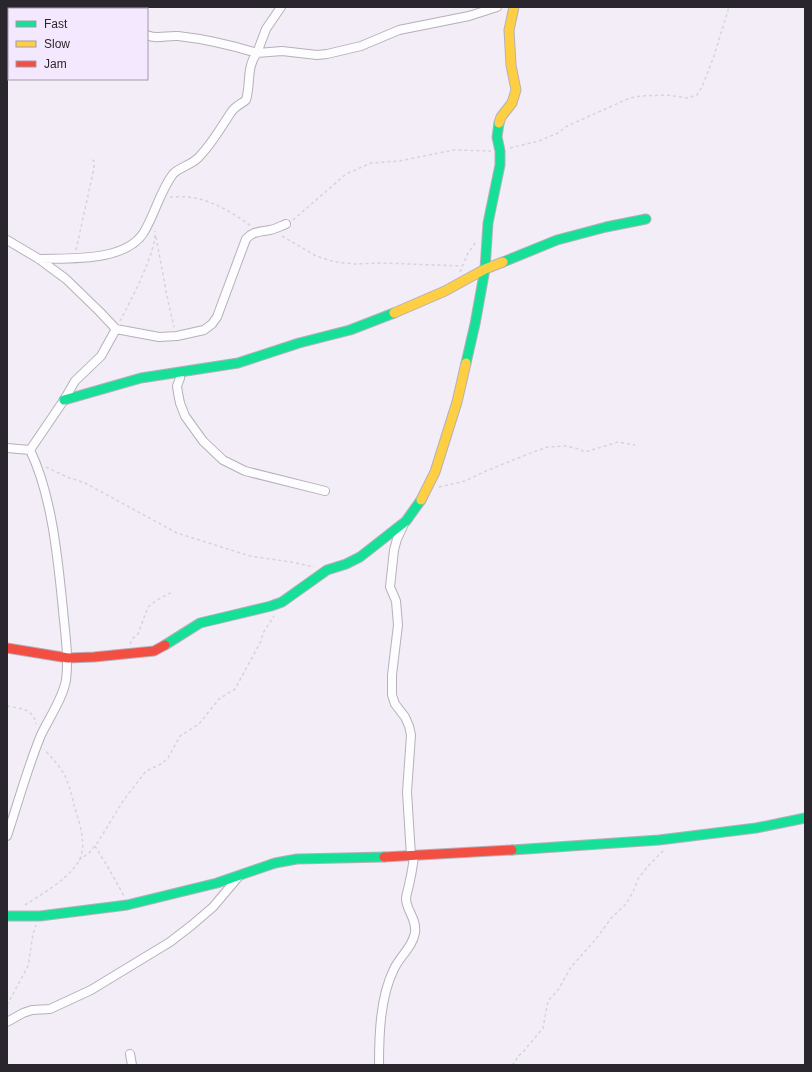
<svg xmlns="http://www.w3.org/2000/svg" width="812" height="1072" font-family="Helvetica,sans-serif">
<style>
.lines{fill:none;stroke-linecap:round;stroke-linejoin:round}
.street-casing{stroke:#b5b0b9;stroke-width:10}
.fast-casing{stroke:#b5b0b9;stroke-width:11}
.slow-casing{stroke:#b5b0b9;stroke-width:11}
.jam-casing{stroke:#b5b0b9;stroke-width:11}
.path{stroke:#d5d4d6;stroke-width:1.5;stroke-dasharray:3 3;stroke-linecap:butt}
.street{stroke:#fdfcfe;stroke-width:8}
.fast{stroke:#16e098;stroke-width:9}
.slow{stroke:#ffcf43;stroke-width:9}
.jam{stroke:#f24e42;stroke-width:9}
</style>
<rect width="100%" height="100%" fill="#f3edf8"/>
<g class="lines">
<g class="street-casing">
<path id="street" d="M 59,7 L 59,9
M 147,35 C 157,40 167,35 178,36 C 205,39 231,45 257,53 L 266,29 L 281,7
M 7,62 L 9,60
M 7,240 L 39,259 L 66,279 L 99,311 L 116,329 L 159,337 L 177,336 L 204,330 L 212,324 L 217,317 L 246,239 C 253,231 260,232 270,230 C 275,229 281,226 286,224
M 39,259 C 70,258 126,262 144,232 C 155,214 160,191 173,174 C 178,168 191,165 198,158 C 212,144 221,127 232,111 C 236,106 241,104 246,100 C 251,84 246,67 257,53 L 282,51 L 317,55 L 327,54 L 361,46 L 399,30 L 469,16 L 497,7
M 179,372 L 180,378 L 177,386 L 178,393 L 180,403 L 185,416 L 203,441 L 223,460 L 245,471 L 325,491
M 7,448 L 30,450
M 30,450 L 64,400 L 75,381 L 101,356 L 116,329
M 404,524 L 397,539 L 394,550 L 390,587 L 396,601 L 398,625 L 392,675 L 392,695 L 395,704 L 405,717 L 409,726 L 411,735 L 407,792 L 411,856
M 7,836 C 18,803 28,766 41,735 C 49,718 63,698 66,680 C 69,656 65,633 63,610 C 58,560 52,495 30,450
M 7,1022 L 23,1013 L 32,1010 L 50,1009 L 91,990 L 170,942 L 192,925 L 213,907 L 240,875
M 130,1054 L 132,1065
M 379,1065 C 379,1035 380,997 394,969 C 400,956 412,948 415,933 C 417,918 406,911 406,898 C 407,892 409,886 410,880 C 412,872 413,864 414,856"/>
</g>
<g class="fast-casing">
<path id="fast" d="M 503,262 L 557,240 L 606,227 L 646,219
M 466,363 L 475,324 L 485,269 L 488,223 L 500,165 L 500,151 L 497,137 L 499,123
M 64,400 L 141,378 L 238,363 L 299,343 L 350,330 L 394,313
M 165,645 L 200,623 L 271,606 L 282,602 L 327,570 L 346,564 L 360,557 L 406,521 L 421,500
M 512,850 L 659,840 L 756,828 L 805,818
M 7,916 L 40,916 L 127,905 L 217,883 L 275,863 L 297,859 L 384,857"/>
</g>
<g class="slow-casing">
<path id="slow" d="M 499,123 L 501,117 L 512,103 L 516,90 L 511,65 L 509,30 L 514,7
M 394,313 L 445,291 L 485,269 L 503,262
M 421,500 L 435,472 L 457,402 L 466,363"/>
</g>
<g class="jam-casing">
<path id="jam" d="M 7,648 L 68,658 L 94,657 L 154,651 L 165,645
M 384,857 L 512,850"/>
</g>
<path class="path" d="M 510,148 L 539,141 L 558,133 L 567,126 L 630,98 L 641,96 L 667,95 L 687,98 L 697,95 L 702,87 L 714,56 L 729,7
M 170,197 C 178,197 187,196 195,198 C 215,202 235,214 251,226
M 293,220 L 346,174 L 371,163 L 399,161 L 454,150 L 491,151
M 282,236 L 316,256 L 335,262 L 355,264 L 382,263 L 462,266
M 156,237 L 167,296 L 174,327
M 76,250 L 94,168 L 94,161 L 90,158
M 460,272 L 468,253 L 476,242
M 120,321 C 130,302 157,251 155,231
M 46,467 L 67,477 L 85,483 L 177,533 L 250,556 L 291,562 L 314,567
M 439,487 L 465,481 L 488,470 L 536,451 L 548,447 L 566,446 L 579,449 L 585,452 L 618,442 L 635,445
M 130,644 L 132,639 L 138,634 L 148,607 L 157,600 L 172,592
M 7,706 C 21,709 33,708 36,724
M 95,846 L 109,869 L 124,896
M 79,860 L 89,853 L 98,842 L 123,801 L 146,771 L 161,764 L 168,758 L 180,736 L 199,724 L 219,699 L 235,689 L 261,641 L 263,633 L 274,616
M 25,905 C 42,894 65,881 77,864 C 89,847 79,822 74,805 C 72,795 69,785 65,776 C 60,766 52,758 44,749
M 7,1005 L 28,966 L 33,934 L 36,925
M 512,1065 L 516,1061 L 517,1057 L 523,1052 L 543,1028 L 548,1001 L 558,990 L 571,967 L 596,939 L 612,917 L 625,905 L 633,892 L 638,879 L 648,866 L 665,849"/>
<use href="#street" class="street"/>
<use href="#fast" class="fast"/>
<use href="#slow" class="slow"/>
<use href="#jam" class="jam"/>
</g>
<rect width="812" height="1072" fill="none" stroke="#2a262e" stroke-width="16"/>
<rect x="8" y="8" width="140" height="72" fill="#f3e8fd" stroke="#a39aaa"/>
<rect x="16" y="21" width="20" height="6" fill="#16e098" stroke="#a39aaa"/>
<text x="44" y="28" font-size="12" fill="#2a262e">Fast</text>
<rect x="16" y="41" width="20" height="6" fill="#ffcf43" stroke="#a39aaa"/>
<text x="44" y="48" font-size="12" fill="#2a262e">Slow</text>
<rect x="16" y="61" width="20" height="6" fill="#f24e42" stroke="#a39aaa"/>
<text x="44" y="68" font-size="12" fill="#2a262e">Jam</text>
</svg>
